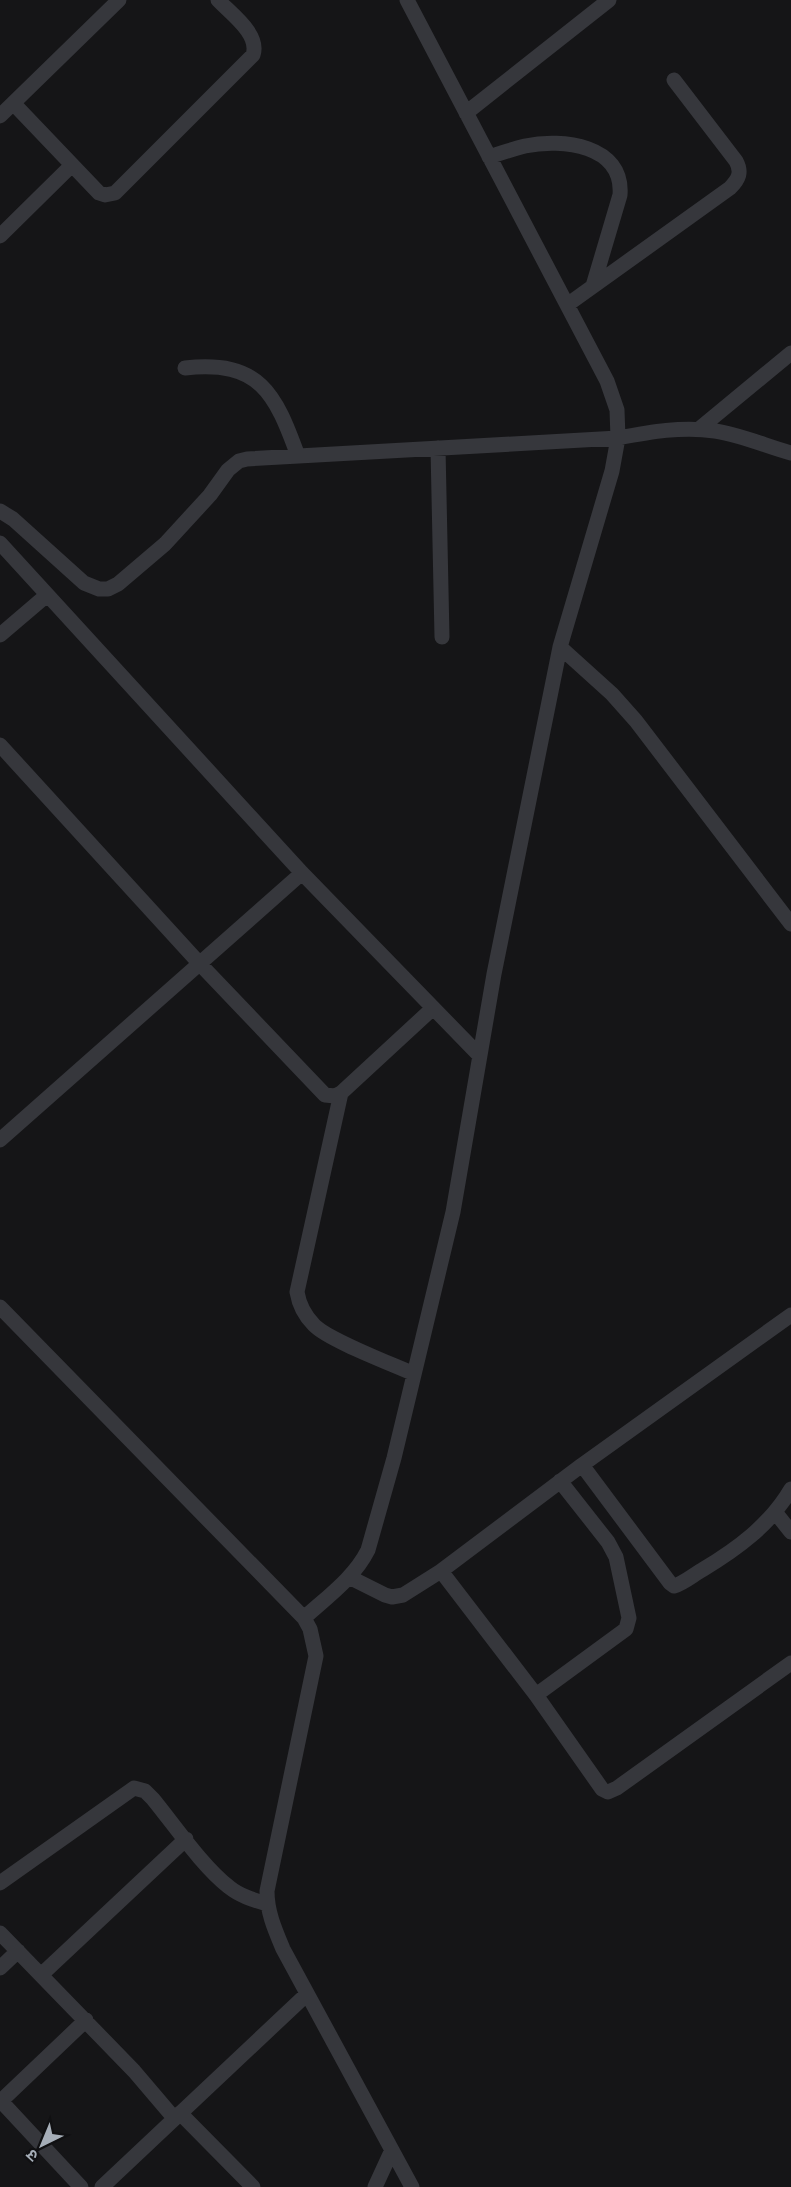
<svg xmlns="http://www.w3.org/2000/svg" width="791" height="2187" font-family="'Asap Condensed','Noto Sans Devanagari',sans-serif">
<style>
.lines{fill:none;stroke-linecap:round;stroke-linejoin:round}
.minor{stroke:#36373c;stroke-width:15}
</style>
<rect width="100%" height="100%" fill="#151517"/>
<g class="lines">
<path class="minor" d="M 14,104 L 99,193 L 105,195 L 115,193 L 253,55 C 260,34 231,14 218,0
M 466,113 L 609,0
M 0,116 L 119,0
M 489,157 C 501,153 513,149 525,146 C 562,138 624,145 620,195 L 593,286
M 0,236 L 72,165
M 567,305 L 730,188 C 739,179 742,172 736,161 L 674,80
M 185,368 C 260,360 275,393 298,456
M 699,429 L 791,353
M 438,448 L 442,637
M 0,511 L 13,519 L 84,583 L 99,589 L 108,589 L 118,584 L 165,544 L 210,495 L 228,470 L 239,461 L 247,459 L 618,438 C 650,432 682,426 715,431 C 741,435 766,446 791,453
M 0,543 L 302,873 L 480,1056
M 0,635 L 47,595
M 560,647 L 612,694 L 636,721 L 791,924
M 0,745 L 200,964 L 325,1095 L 335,1096 L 341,1093 L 432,1009
M 341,1093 L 297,1292 C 299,1304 305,1316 314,1325 C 328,1340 392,1364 414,1374
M 0,1140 L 302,873
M 0,1307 L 304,1618 L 310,1629 L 316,1656 L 267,1891 C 267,1912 275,1930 283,1949 L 412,2187
M 582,1465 L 670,1583 L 674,1586 C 684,1583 693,1575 702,1570 C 737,1549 770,1525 791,1489
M 775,1512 L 791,1532
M 441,1571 L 536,1695 L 602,1789 L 608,1792 L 617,1788 L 791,1663
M 349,1577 L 385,1595 L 392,1597 L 403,1595 L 441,1571 L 582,1465 L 791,1315
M 304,1618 C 327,1597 354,1578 368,1550 L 394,1458 L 453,1212 L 494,974 L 560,647 L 612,471 L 618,438 L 617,410 L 607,381 L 407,0
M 536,1695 L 622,1632 L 626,1629 L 629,1618 L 616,1557 L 608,1542 L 560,1481
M 0,1883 L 134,1788 L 145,1791 L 153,1799 C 175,1826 203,1867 229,1887 C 240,1896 254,1900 267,1904
M 0,1933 L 134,2071 L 174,2118
M 0,1968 L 18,1951
M 41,1975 L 186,1839
M 0,2100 L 81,2187
M 1,2101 L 86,2020
M 180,2113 L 253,2187
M 102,2187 L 307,1994
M 375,2187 L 392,2150"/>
</g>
<g transform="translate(42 2145) rotate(223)" stroke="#101012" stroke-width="4.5" paint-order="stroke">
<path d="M0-4.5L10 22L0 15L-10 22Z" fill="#a6aeb8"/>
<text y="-9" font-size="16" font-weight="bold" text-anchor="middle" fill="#a6aeb8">उ</text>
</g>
</svg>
